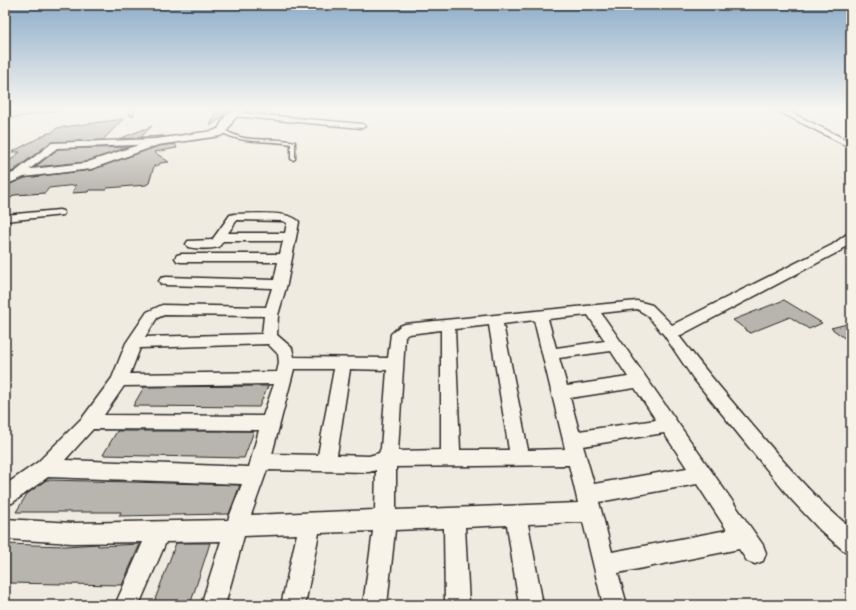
<svg xmlns="http://www.w3.org/2000/svg" width="856" height="610" font-family="Delius,sans-serif">
<style>
.lines{fill:none;stroke-linecap:round;stroke-linejoin:round}
.stream{stroke:#74726e;stroke-width:2}
.building{fill:#b8b5ae;stroke:#2b2b2b}
.service-casing{stroke:#2b2b2b;stroke-width:3}
.minor-casing{stroke:#2b2b2b;stroke-width:3}
.tertiary-casing{stroke:#2b2b2b;stroke-width:3}
.service{fill:#f7f3e8;fill-rule:evenodd}
.minor{fill:#f7f3e8;fill-rule:evenodd}
.tertiary{fill:#f7f3e8;fill-rule:evenodd}
</style>
<rect width="100%" height="100%" fill="#efebe0"/>
<filter id="ink" filterUnits="userSpaceOnUse"><feTurbulence type="fractalNoise" baseFrequency=".025" numOctaves="2"/><feDisplacementMap in="SourceGraphic" scale="8" xChannelSelector="R" yChannelSelector="G"/><feConvolveMatrix kernelMatrix="1 2 1 2 8 2 1 2 1" color-interpolation-filters="sRGB"/></filter>
<g filter="url(#ink)">
<g class="lines">
<path class="stream" d="M 5,119 L 59,110"/>
</g>
<path class="building" d="M 217,110 L 232,110 L 210,126 Z
M 123,119 L 103,140 L 51,142 L 13,171 L 5,174 L 5,165 L 20,152 L 12,152 L 48,133 L 51,133 L 57,128 Z
M 152,126 L 141,137 L 164,136 L 119,139 Z
M 175,144 L 177,148 L 154,152 L 169,162 L 160,163 L 159,165 L 154,166 L 149,183 L 146,185 L 107,188 L 106,190 L 89,190 L 88,192 L 72,193 L 76,185 L 49,188 L 45,193 L 14,195 L 5,204 L 5,186 L 24,178 L 91,170 L 158,146 Z
M 129,147 L 85,162 L 35,167 L 58,149 Z
M 784,300 L 822,323 L 809,329 L 790,317 L 750,333 L 733,320 Z
M 851,323 L 851,343 L 831,328 Z
M 268,386 L 259,407 L 133,406 L 144,387 Z
M 117,431 L 254,431 L 244,458 L 103,455 Z
M 46,480 L 132,482 L 240,485 L 229,514 L 119,516 L 121,512 L 16,512 L 27,494 Z
M 176,543 L 210,543 L 190,605 L 153,605 Z
M 5,544 L 65,546 L 98,544 L 98,546 L 140,544 L 122,585 L 5,583 Z"/>
<g class="lines">
<g class="service-casing">
<path id="service" d="M 13,110 L 19,110 L 5,114 L 5,112 Z
M 129,110 L 133,110 L 133,115 L 131,115 Z
M 221,130 C 226,130 236,137 244,138 C 261,141 278,138 295,142 L 295,159 L 293,160 L 291,159 L 291,144 C 266,139 244,145 221,132 Z"/>
</g>
<g class="minor-casing">
<path id="minor" d="M 776,110 L 786,110 L 851,142 L 851,148 Z
M 231,112 L 362,124 L 366,126 L 362,128 L 234,116 L 231,116 Z
M 156,139 L 160,142 L 159,144 L 57,148 L 18,178 L 12,178 L 10,176 L 52,143 Z
M 59,210 L 63,211 L 64,213 L 63,215 L 5,221 L 5,215 Z
M 234,214 C 249,214 290,210 299,222 L 287,284 L 278,315 L 277,335 L 292,348 L 294,357 L 388,358 L 391,334 L 400,326 L 405,324 L 637,301 L 652,305 L 672,325 L 832,245 L 847,234 L 851,232 L 851,242 L 840,251 L 679,336 C 705,370 732,402 760,434 C 789,468 817,501 851,528 L 851,553 L 843,550 L 820,530 L 790,498 L 693,378 L 664,335 L 647,315 L 637,309 L 601,313 L 763,545 L 766,553 L 763,561 L 755,564 L 747,561 L 739,549 L 618,573 L 627,605 L 603,605 L 583,522 L 528,524 L 543,605 L 519,605 L 507,525 L 465,527 L 469,605 L 445,605 L 444,528 L 395,530 L 387,605 L 363,605 L 373,531 L 319,533 L 305,605 L 281,605 L 297,534 L 244,536 L 225,605 L 201,605 L 221,541 L 166,542 L 139,605 L 115,605 L 143,542 L 73,543 L 5,539 L 5,519 L 73,523 L 228,520 L 242,484 L 48,477 L 12,503 L 5,505 L 5,485 L 38,462 L 83,417 L 112,378 L 126,343 L 147,312 L 162,305 L 266,307 L 272,288 L 166,285 L 161,284 L 159,281 L 161,278 L 166,277 L 274,280 L 278,262 L 181,262 L 177,261 L 175,258 L 177,255 L 181,254 L 280,254 L 283,241 L 223,241 L 219,247 C 210,249 197,249 188,247 L 186,244 L 188,241 L 212,240 L 230,215 ZM 237,220 L 283,221 L 287,223 L 285,233 L 228,233 ZM 164,315 L 264,316 L 262,334 L 145,337 L 157,318 ZM 588,315 L 605,341 L 556,348 L 548,319 ZM 534,320 L 563,440 L 565,449 L 528,450 L 503,324 ZM 489,325 L 509,450 L 460,450 L 455,329 ZM 441,330 L 441,450 L 398,451 L 405,336 L 409,334 ZM 268,344 L 278,354 L 279,363 L 277,372 L 130,374 L 140,348 ZM 611,351 L 628,377 L 567,386 L 559,358 ZM 294,369 L 334,369 L 318,455 L 272,454 ZM 350,369 L 387,370 L 381,448 L 379,453 L 369,456 L 337,455 ZM 274,384 L 263,416 L 104,415 L 124,386 ZM 635,388 L 656,420 L 579,431 L 570,398 ZM 93,429 L 259,430 L 249,467 L 65,460 ZM 664,433 L 687,468 L 594,484 L 583,446 ZM 569,465 L 578,503 L 396,510 L 396,467 ZM 267,470 L 369,472 L 376,470 L 375,510 L 251,515 ZM 697,484 L 727,530 L 612,552 L 599,502 Z"/>
</g>
<g class="tertiary-casing">
<path id="tertiary" d="M 235,110 L 246,110 L 234,119 L 226,133 L 220,136 L 158,145 L 91,169 L 24,177 L 5,185 L 5,176 L 22,170 L 85,163 L 156,139 L 213,131 L 218,129 L 226,115 Z"/>
</g>
<use href="#service" class="service"/>
<use href="#minor" class="minor"/>
<use href="#tertiary" class="tertiary"/>
</g>
</g>
<linearGradient id="sky" x2="0" y2="1"><stop stop-color="#8dadc9"/><stop offset="0.56" stop-color="#f8f6f1"/><stop offset="1" stop-color="#f8f6f1" stop-opacity="0"/></linearGradient>
<rect width="856" height="195" fill="url(#sky)"/>
<rect width="856" height="610" fill="none" stroke="#f7f3e8" stroke-width="20"/>
<rect x="10" y="10" width="836" height="590" fill="none" stroke="#2b2b2b" stroke-width="1.5" filter="url(#ink)"/>
</svg>
